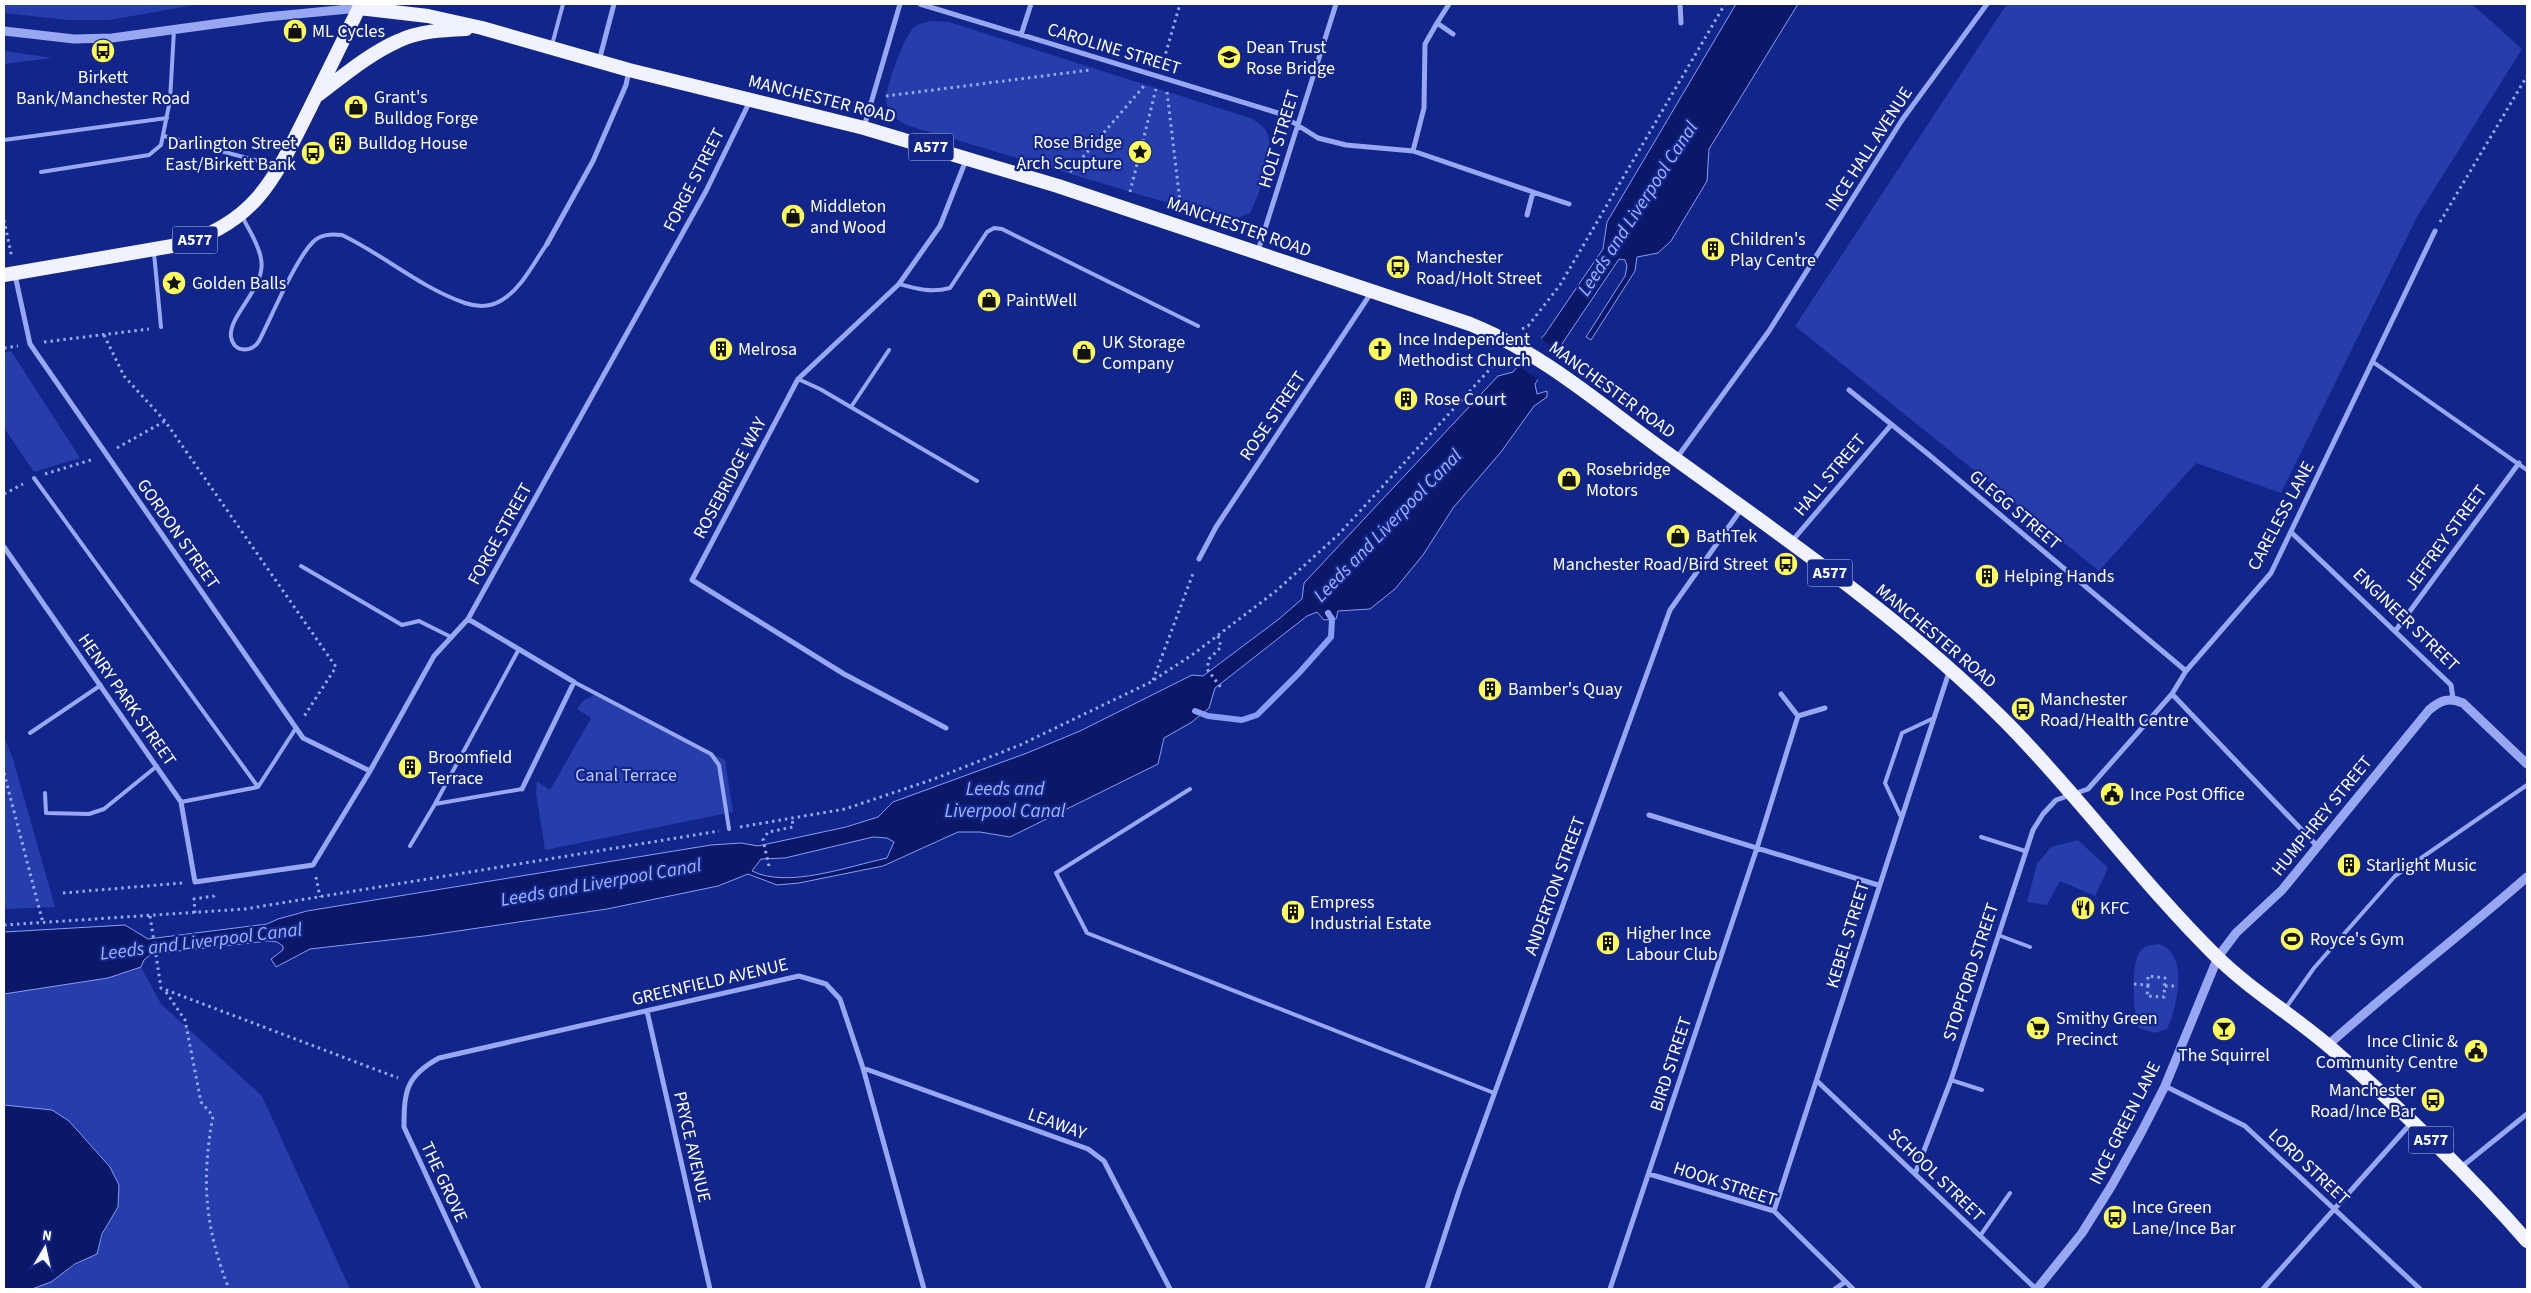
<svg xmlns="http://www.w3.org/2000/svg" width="2531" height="1293" font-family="'Source Sans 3',sans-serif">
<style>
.green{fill:#263dac}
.water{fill:#0a1867;stroke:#8a9df5;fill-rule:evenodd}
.pier{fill:#11258b}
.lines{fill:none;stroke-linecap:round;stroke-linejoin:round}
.stream{stroke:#8a9df5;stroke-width:6}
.path{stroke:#98a7f1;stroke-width:3;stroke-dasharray:2.5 4;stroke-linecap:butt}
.service{stroke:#98a7f1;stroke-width:4}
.minor{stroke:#98a7f1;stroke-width:5}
.tertiary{stroke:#98a7f1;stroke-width:9}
.trunk{stroke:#f0f2ff;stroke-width:14}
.labels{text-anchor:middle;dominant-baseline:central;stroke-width:4.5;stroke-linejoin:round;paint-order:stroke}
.shield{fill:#11258b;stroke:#b8bedc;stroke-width:1}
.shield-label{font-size:16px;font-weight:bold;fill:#fff}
.poi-label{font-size:18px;fill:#fff;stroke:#11258b;text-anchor:start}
.street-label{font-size:18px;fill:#fff;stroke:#11258b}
.park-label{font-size:18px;fill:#bfcafc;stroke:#11258b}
.water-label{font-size:19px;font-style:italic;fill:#a4b3f9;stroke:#11258b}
</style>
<rect width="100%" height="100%" fill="#11258b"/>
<path class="green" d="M 4,4 L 201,4 L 109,20 L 68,20 L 4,13 Z
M 2007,4 L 2472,4 L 2522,49 L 2418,215 L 2281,493 L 2196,463 L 2099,571 L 1795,326 Z
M 930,21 L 949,22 L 1253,119 C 1256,122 1262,125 1265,129 C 1278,147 1259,195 1250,213 L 1229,221 L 906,125 C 898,120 890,115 887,106 C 882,93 904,38 913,28 C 917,24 924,23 930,21 Z
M 4,51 L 53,58 L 4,64 Z
M 11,351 L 80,458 L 34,472 L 4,428 L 4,352 Z
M 594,695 L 725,760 L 733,812 L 545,850 L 536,793 L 537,781 L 550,790 L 591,718 L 577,709 L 584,700 Z
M 4,736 L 13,759 L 55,907 L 4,909 Z
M 2078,840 L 2108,868 L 2095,896 L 2060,881 L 2047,905 L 2027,902 L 2037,864 L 2051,847 Z
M 2159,944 C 2190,954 2177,1007 2167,1029 L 2155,1033 L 2139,1028 C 2133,1014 2130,962 2141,950 C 2146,945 2151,945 2159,944 Z
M 141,967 L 161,1004 L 262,1096 L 350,1289 L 32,1289 C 56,1280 74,1264 97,1254 L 107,1223 L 110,1166 L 69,1121 L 4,1105 L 4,994 L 108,978 Z"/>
<path class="water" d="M 1736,4 L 1798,4 L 1709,149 L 1707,181 L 1671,241 L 1658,253 L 1637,257 L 1635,271 L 1591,340 L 1586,337 L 1625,276 L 1627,266 L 1625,260 L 1619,259 L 1535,384 L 1537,394 L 1547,391 L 1547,397 L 1534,406 L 1501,452 L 1453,508 L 1423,555 L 1395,589 L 1370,609 L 1338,611 L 1336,619 L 1324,620 L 1317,612 L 1307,616 L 1215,688 L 1209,708 L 1192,722 L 1164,738 L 1158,764 L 1010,837 L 980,832 L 958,832 L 883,866 L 799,883 L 777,885 L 748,874 L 718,886 L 607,909 L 424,936 L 310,949 L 276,967 L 271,959 L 283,950 L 283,946 L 277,942 L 268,941 L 151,954 L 144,960 L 141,967 L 108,978 L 4,994 L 4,932 L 125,925 L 148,939 L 267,924 L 278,919 L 307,911 L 711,845 L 741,843 L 758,846 L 846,827 L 878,817 L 893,802 L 1027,753 L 1080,731 L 1192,675 L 1203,676 L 1279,619 L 1302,599 L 1304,583 L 1498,376 L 1513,372 L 1545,334 L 1603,249 L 1607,222 ZM 873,837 L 887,838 L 894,842 L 887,858 C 849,866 788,889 752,871 L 761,859 L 785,858 Z
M 4,1105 L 52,1110 L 69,1121 L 110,1167 L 119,1185 L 118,1207 L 102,1234 L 97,1254 L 75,1264 L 51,1282 L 32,1289 L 4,1289 Z"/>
<path class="pier" d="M 1539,337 L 1559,352 L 1540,381 L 1516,364 Z"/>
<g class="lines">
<path class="stream" d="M 1195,711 L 1208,716 L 1242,720 L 1257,715 L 1299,673 L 1331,637 L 1332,619 L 1328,613"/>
<path class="path" d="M 1162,66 L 1180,4
M 1167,92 L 1181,210
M 886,96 L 1090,70
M 1070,172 L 1144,86
M 1130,192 L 1156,89
M 4,220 L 12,258
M 2440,222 L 2527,76
M 1522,329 L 1528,326 L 1560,285 L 1725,4
M 104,335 L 124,376 L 165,421 L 336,667 L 303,718
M 44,342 L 149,329
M 4,348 L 18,346
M 117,448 L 165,421
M 45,474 L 94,459
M 4,494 L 23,484
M 1218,636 L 1221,647 L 1209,659 L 1207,669 L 1222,689
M 1153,680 L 1194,571
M 4,773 L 43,923
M 740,827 L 845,809 L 934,779 L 1020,745 L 1149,683 L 1192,655 L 1276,591 L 1339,534 L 1501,357
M 769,866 L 763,840 L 768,832 L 793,827 L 792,818
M 316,877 L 320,897
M 63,893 L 182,883
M 195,913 L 194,899 L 214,896 L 215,892
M 150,916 L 161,988 L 398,1078
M 4,925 L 245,909 L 719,831
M 2134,984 L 2148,985 L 2148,976 L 2165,978 L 2164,997 L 2147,996 L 2148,985
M 2165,986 L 2178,986
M 166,992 L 185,1020 L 201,1102 L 213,1116 C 201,1181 205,1228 229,1289"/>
<path class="service" d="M 552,45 L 563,4
M 164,136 L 277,166
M 4,140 L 167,118
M 41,172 L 149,155 L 161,145 L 170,100 L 174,30
M 242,216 C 248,229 259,244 261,259 C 267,287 228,315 231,337 C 234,354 253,352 259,341 C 272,316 295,260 313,242 C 321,234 331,234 342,235 C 384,255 421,288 465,303 C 477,307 491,307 502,300 C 522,288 534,262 547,244
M 154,253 L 161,327
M 899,284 C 917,289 931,293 950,288 L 987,232 L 994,228 L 1002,229 L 1198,326
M 2373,362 L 2527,470
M 798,379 L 820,389 L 977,481
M 851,407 L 889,350
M 34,478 L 258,787
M 301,566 L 402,625 L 419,621 L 451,637
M 574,682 L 711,754 L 719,765 L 729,829
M 30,733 L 101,685
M 1190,789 L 1056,873 L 1087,933 L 1494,1093
M 45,793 L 46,813 L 89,814 L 104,809 L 157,766
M 181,802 L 258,787 L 296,728
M 435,804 L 519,649
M 1901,817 L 1885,783 L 1902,733 L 1934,718
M 1981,837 L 2025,851
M 410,846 L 435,804 L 522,789
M 1998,935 L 2030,947
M 2285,1009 L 2314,968 L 2395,876 L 2527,785
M 1951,1080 L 1982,1090
M 1980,1236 L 2010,1193"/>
<path class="minor" d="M 920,4 L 1278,113 L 1318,138 L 1346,145 L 1413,151 L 1533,192
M 1449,4 L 1437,23 L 1453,34
M 1680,4 L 1681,23
M 1021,35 L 1031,4
M 599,61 L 614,4
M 864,127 L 900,4
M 1413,151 L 1424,108 L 1425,44 L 1437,23
M 1527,215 L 1533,192 L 1569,204
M 547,244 L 593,161 L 626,85 L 629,70
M 1258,251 L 1336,4
M 15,275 L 30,344 L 303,738 L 370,771
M 1849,390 L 1928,454 L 2186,671
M 1676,459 L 1769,331 L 1902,120 L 1987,4
M 2292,533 L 2451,685 L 2453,698
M 1792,541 L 1891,425
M 4,547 L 181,802 L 195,882 L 313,865 L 370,771 L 434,656 L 468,619 L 706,191 L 750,101
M 1199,559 L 1216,527 L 1371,293
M 468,619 L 574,682 L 522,789
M 2396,630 L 2519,463
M 1781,694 L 1798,716
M 2172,694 L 2318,847
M 946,728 L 844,674 L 692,580 L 798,379 L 899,284 L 940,226 L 966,160
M 1649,815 L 1878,885
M 647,1011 L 710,1289
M 863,1068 L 1088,1149 L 1104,1161 L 1170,1289
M 1817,1081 L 2036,1289
M 2165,1086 L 2245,1126 L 2420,1289
M 2460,1168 L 2527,1114
M 1649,1174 L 1774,1211 L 1853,1289
M 1915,1174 L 1951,1080 L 2033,830 L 2043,814 L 2056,800 L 2088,789 L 2172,694 L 2186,671 L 2271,573 L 2435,231
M 1774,1211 L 1949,672
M 479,1289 L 404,1127 C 404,1091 406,1076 439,1058 L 799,976 L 826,984 L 840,999 L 863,1068 L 924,1289
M 1427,1289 L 1459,1191 L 1670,610 L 1742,508
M 1610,1289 L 1757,848 L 1798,716 L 1825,708
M 1835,1289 L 1845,1282
M 2263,1289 L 2412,1122"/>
<path class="tertiary" d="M 4,31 L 74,39 L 112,38 L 266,17 L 359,8
M 2328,1045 C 2393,987 2462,934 2527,877
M 2037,1289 L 2082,1233 L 2112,1185 L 2141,1133 L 2165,1086 L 2218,957 L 2236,933 L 2282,890 L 2429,710 C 2441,700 2449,697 2463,703 L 2527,764"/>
<path class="trunk" d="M 318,95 C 343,76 369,54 398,41 C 419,31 443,30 466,29
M 4,275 L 178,245 C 257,223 276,176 310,108 C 326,75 343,41 359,8 L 428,16 L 482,28 L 629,70 L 864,128 L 1058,186 L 1470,324 C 1543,353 1606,409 1670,455 C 1786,539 1906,621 2007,723 C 2080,797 2141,882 2215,955 C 2250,990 2293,1015 2331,1048 C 2400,1108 2467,1172 2527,1241"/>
</g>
<defs>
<g id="shop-disc" transform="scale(1.25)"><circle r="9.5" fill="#fffd58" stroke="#11258b"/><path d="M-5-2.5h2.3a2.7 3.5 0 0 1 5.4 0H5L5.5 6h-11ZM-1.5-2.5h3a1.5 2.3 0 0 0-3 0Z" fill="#111"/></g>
<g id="bus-disc" transform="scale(1.25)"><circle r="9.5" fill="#fffd58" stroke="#11258b"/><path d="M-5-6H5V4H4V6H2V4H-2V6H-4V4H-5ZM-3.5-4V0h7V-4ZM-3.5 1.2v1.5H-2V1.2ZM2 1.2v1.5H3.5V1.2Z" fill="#111"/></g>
<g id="school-disc" transform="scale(1.25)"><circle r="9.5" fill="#fffd58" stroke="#11258b"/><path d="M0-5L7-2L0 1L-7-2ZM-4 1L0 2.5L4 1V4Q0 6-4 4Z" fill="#111"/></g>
<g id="building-disc" transform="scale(1.25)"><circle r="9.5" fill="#fffd58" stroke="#11258b"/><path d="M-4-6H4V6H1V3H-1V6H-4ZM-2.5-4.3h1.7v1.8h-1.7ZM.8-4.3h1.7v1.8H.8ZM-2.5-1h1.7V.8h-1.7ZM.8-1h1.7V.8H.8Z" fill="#111"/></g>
<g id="sight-disc" transform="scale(1.25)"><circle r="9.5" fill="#fffd58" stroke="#11258b"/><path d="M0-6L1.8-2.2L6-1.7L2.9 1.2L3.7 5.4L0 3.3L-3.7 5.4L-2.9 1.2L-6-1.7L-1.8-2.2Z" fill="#111"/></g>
<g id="church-disc" transform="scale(1.25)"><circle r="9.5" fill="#fffd58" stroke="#11258b"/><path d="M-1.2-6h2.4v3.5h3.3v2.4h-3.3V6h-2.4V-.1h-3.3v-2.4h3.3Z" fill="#111"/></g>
<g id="civic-disc" transform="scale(1.25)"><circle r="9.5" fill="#fffd58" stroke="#11258b"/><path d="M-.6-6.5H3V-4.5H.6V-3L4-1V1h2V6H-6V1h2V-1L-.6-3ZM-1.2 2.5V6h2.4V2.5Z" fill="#111"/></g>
<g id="restaurant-disc" transform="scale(1.25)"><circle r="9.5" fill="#fffd58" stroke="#11258b"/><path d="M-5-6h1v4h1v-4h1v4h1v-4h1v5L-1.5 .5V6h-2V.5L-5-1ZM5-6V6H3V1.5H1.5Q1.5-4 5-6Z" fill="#111"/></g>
<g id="stadium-disc" transform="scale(1.25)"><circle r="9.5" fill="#fffd58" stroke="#11258b"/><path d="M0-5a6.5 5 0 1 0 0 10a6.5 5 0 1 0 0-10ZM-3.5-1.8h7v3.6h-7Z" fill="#111"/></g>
<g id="supermarket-disc" transform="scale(1.25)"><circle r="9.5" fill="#fffd58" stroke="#11258b"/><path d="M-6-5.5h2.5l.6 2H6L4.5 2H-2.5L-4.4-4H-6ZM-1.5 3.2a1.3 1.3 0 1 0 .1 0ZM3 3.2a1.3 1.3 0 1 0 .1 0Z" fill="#111"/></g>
<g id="bar-disc" transform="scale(1.25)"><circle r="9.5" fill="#fffd58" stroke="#11258b"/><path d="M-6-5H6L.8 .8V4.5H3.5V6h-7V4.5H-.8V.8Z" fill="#111"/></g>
</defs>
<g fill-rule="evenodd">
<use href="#shop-disc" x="295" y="31"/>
<use href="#bus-disc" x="103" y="51"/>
<use href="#school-disc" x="1229" y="57"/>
<use href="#shop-disc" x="356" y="107"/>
<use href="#building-disc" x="340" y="143"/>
<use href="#sight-disc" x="1140" y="152"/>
<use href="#bus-disc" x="313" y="153"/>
<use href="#shop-disc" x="793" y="216"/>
<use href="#building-disc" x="1713" y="249"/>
<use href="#bus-disc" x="1398" y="267"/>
<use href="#sight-disc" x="174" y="283"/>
<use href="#shop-disc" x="989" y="300"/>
<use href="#building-disc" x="721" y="349"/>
<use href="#church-disc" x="1380" y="349"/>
<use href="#shop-disc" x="1084" y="352"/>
<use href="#building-disc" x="1406" y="399"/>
<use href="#shop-disc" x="1569" y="479"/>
<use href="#shop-disc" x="1678" y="536"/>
<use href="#bus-disc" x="1786" y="564"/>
<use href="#building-disc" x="1987" y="576"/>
<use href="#building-disc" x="1490" y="689"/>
<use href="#bus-disc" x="2023" y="709"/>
<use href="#building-disc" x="410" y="767"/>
<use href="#civic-disc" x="2112" y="794"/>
<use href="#building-disc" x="2349" y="865"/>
<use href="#restaurant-disc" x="2083" y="908"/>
<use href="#building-disc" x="1293" y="912"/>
<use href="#stadium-disc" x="2292" y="939"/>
<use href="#building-disc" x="1608" y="943"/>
<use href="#supermarket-disc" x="2038" y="1028"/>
<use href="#bar-disc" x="2224" y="1029"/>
<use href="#civic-disc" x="2476" y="1051"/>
<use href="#bus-disc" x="2433" y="1100"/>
<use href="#bus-disc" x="2115" y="1217"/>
</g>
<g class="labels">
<g class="shield">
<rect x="908.5" y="133.5" width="45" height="27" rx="4"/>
<rect x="172.5" y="226.5" width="45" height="27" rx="4"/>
<rect x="1807.5" y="559.5" width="45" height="27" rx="4"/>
<rect x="2408.5" y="1126.5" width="45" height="27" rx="4"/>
</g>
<g class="shield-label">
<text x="931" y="147">A577</text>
<text x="195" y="240">A577</text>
<text x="1830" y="573">A577</text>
<text x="2431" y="1140">A577</text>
</g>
<g class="poi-label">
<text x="312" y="31">ML Cycles</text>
<text x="1246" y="47">Dean Trust<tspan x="1246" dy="21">Rose Bridge</tspan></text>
<text x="103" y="77" text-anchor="middle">Birkett<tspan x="103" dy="21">Bank/Manchester Road</tspan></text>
<text x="374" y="97">Grant's<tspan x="374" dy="21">Bulldog Forge</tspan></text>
<text x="1122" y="142" text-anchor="end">Rose Bridge<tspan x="1122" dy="21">Arch Scupture</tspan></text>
<text x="296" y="143" text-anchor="end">Darlington Street<tspan x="296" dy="21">East/Birkett Bank</tspan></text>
<text x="358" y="143">Bulldog House</text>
<text x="810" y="206">Middleton<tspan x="810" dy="21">and Wood</tspan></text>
<text x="1730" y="239">Children's<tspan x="1730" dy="21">Play Centre</tspan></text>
<text x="1416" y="257">Manchester<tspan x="1416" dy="21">Road/Holt Street</tspan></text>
<text x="192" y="283">Golden Balls</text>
<text x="1006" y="300">PaintWell</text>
<text x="1398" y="339">Ince Independent<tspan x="1398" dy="21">Methodist Church</tspan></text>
<text x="1102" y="342">UK Storage<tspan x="1102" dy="21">Company</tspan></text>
<text x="738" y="349">Melrosa</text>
<text x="1424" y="399">Rose Court</text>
<text x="1586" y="469">Rosebridge<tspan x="1586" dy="21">Motors</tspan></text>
<text x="1696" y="536">BathTek</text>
<text x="1768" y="564" text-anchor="end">Manchester Road/Bird Street</text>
<text x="2004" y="576">Helping Hands</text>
<text x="1508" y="689">Bamber's Quay</text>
<text x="2040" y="699">Manchester<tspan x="2040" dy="21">Road/Health Centre</tspan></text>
<text x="428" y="757">Broomfield<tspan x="428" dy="21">Terrace</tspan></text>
<text x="2130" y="794">Ince Post Office</text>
<text x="2366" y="865">Starlight Music</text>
<text x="1310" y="902">Empress<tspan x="1310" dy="21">Industrial Estate</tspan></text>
<text x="2100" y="908">KFC</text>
<text x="1626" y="933">Higher Ince<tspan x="1626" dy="21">Labour Club</tspan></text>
<text x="2310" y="939">Royce's Gym</text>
<text x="2056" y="1018">Smithy Green<tspan x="2056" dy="21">Precinct</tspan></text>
<text x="2458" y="1041" text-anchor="end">Ince Clinic &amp;<tspan x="2458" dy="21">Community Centre</tspan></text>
<text x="2224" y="1055" text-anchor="middle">The Squirrel</text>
<text x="2416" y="1090" text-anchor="end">Manchester<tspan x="2416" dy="21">Road/Ince Bar</tspan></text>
<text x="2132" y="1207">Ince Green<tspan x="2132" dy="21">Lane/Ince Bar</tspan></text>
</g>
<g class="street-label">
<text transform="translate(1114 49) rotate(17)">CAROLINE STREET</text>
<text transform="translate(822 99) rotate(14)">MANCHESTER ROAD</text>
<text transform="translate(1279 139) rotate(-73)">HOLT STREET</text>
<text transform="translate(1869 149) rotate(-57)">INCE HALL AVENUE</text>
<text transform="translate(694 180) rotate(-63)">FORGE STREET</text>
<text transform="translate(1239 227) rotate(19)">MANCHESTER ROAD</text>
<text transform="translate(1612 390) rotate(36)">MANCHESTER ROAD</text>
<text transform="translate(1273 416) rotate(-56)">ROSE STREET</text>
<text transform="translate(1830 475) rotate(-50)">HALL STREET</text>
<text transform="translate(730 478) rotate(-62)">ROSEBRIDGE WAY</text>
<text transform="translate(2015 510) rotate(40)">GLEGG STREET</text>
<text transform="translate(2281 516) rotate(-62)">CARELESS LANE</text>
<text transform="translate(178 534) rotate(55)">GORDON STREET</text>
<text transform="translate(500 534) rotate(-61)">FORGE STREET</text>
<text transform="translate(2446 538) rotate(-54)">JEFFREY STREET</text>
<text transform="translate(2406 620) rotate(44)">ENGINEER STREET</text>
<text transform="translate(1936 636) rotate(40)">MANCHESTER ROAD</text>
<text transform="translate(127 700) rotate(55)">HENRY PARK STREET</text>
<text transform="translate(2322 816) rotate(-51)">HUMPHREY STREET</text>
<text transform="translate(1555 886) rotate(-70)">ANDERTON STREET</text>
<text transform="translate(1848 935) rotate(-73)">KEBEL STREET</text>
<text transform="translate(1971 972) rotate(-72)">STOPFORD STREET</text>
<text transform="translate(710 982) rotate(-13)">GREENFIELD AVENUE</text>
<text transform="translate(1671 1064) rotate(-72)">BIRD STREET</text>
<text transform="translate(2125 1123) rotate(-63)">INCE GREEN LANE</text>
<text transform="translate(1057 1124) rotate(20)">LEAWAY</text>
<text transform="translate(692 1147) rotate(77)">PRYCE AVENUE</text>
<text transform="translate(2309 1167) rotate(43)">LORD STREET</text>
<text transform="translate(1936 1175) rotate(44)">SCHOOL STREET</text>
<text transform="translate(444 1182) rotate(65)">THE GROVE</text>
<text transform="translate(1725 1184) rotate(18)">HOOK STREET</text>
</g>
<g class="park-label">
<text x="626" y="775">Canal Terrace</text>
</g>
<g class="water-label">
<text transform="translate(1638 209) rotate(-57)">Leeds and Liverpool Canal</text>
<text transform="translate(1388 526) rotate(-46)">Leeds and Liverpool Canal</text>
<text x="1005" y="789">Leeds and<tspan x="1005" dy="22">Liverpool Canal</tspan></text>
<text transform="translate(601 883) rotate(-10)">Leeds and Liverpool Canal</text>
<text transform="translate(201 942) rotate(-7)">Leeds and Liverpool Canal</text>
</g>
</g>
<rect width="2531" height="1293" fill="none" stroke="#ffffff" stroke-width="10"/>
<g transform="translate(45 1248) rotate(9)" stroke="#11258b" stroke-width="4" paint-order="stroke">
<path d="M0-4L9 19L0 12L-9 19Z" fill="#ffffff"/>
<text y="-8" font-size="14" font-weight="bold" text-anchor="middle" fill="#ffffff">N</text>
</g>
</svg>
